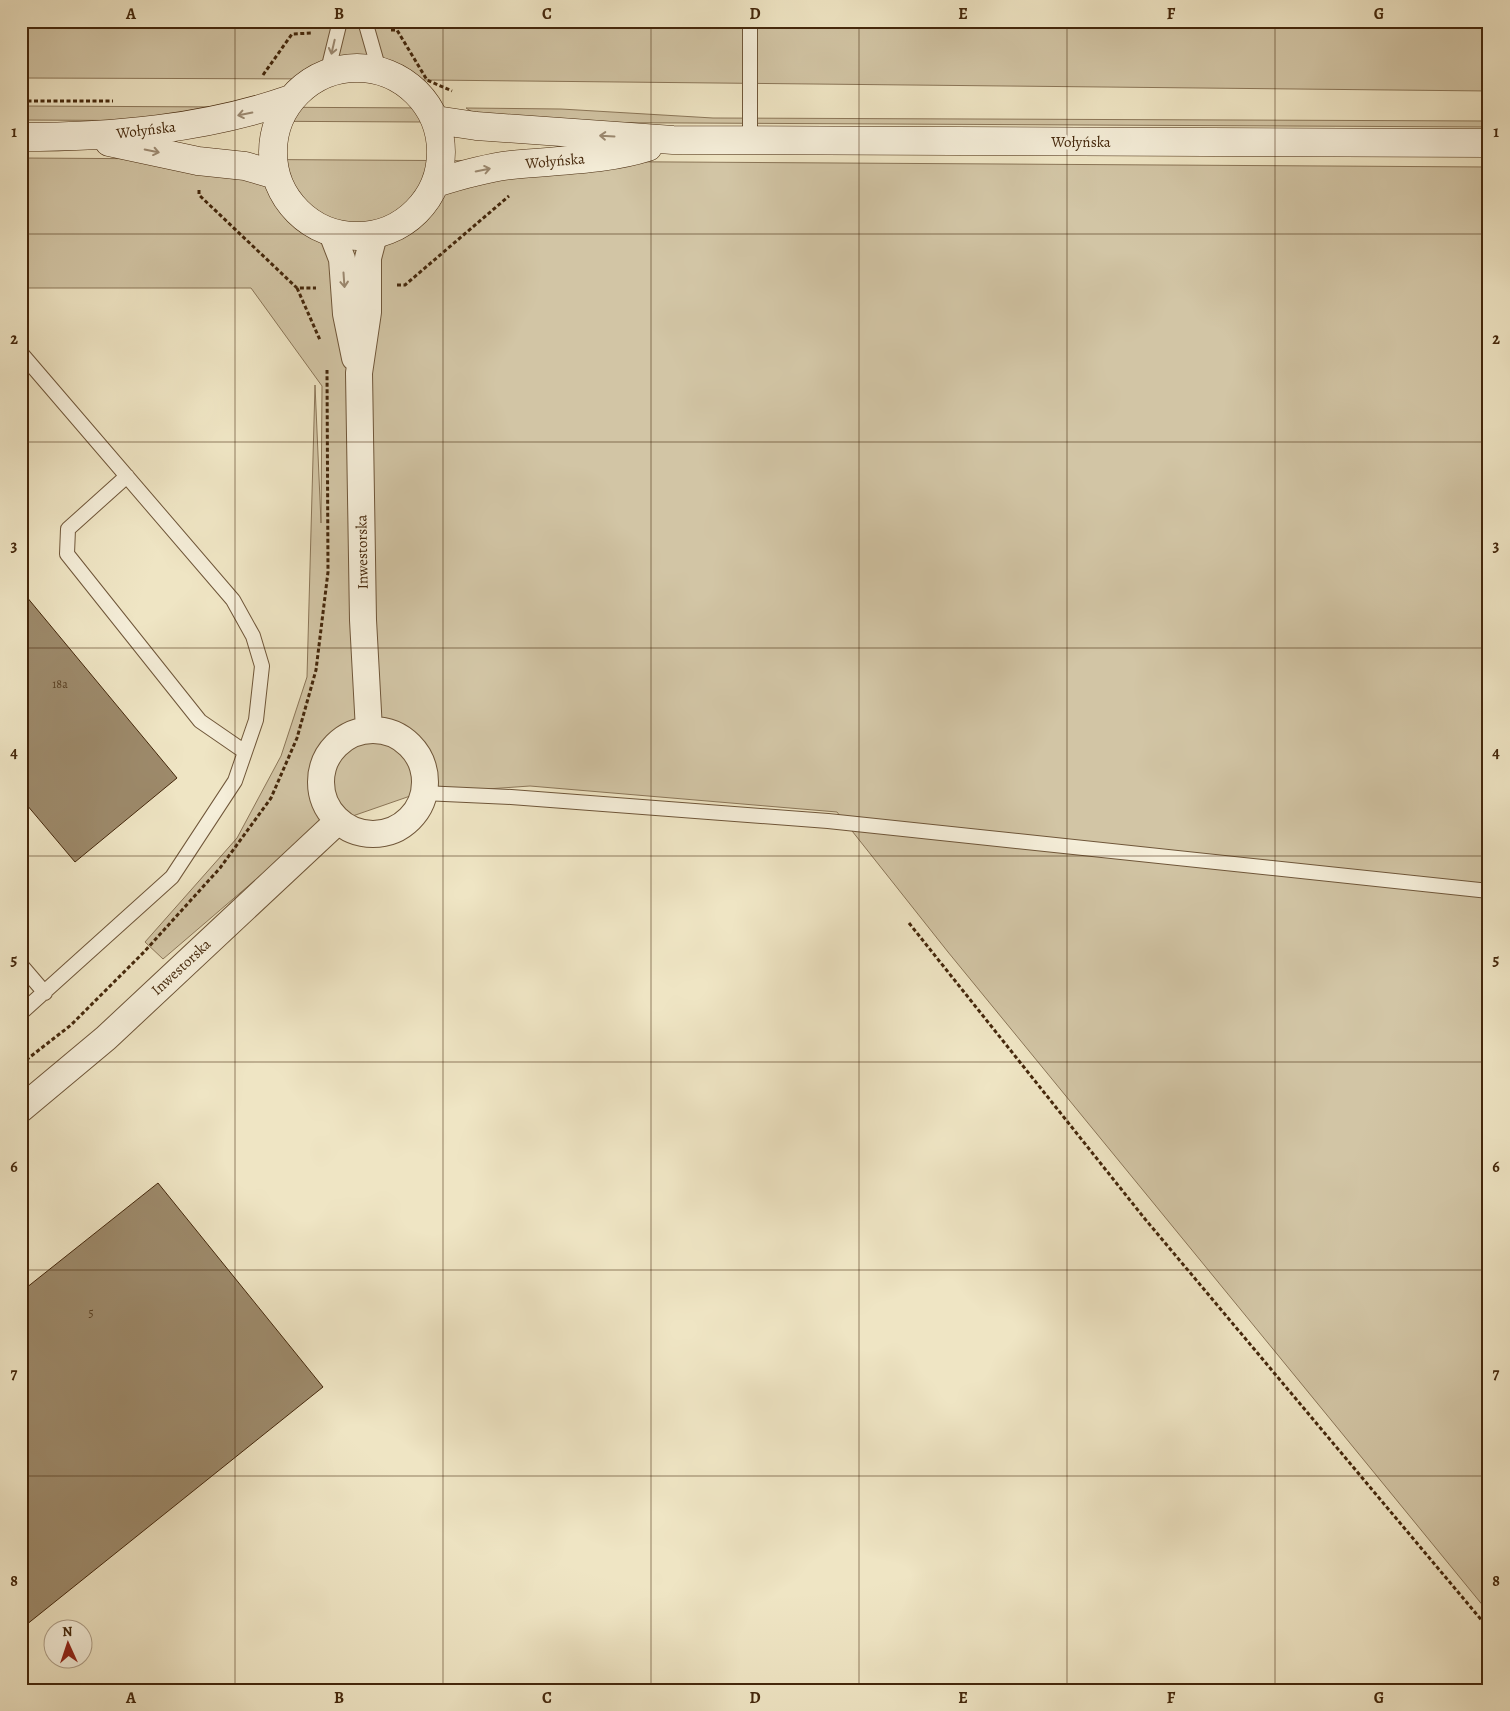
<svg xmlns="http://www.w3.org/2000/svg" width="1510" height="1711" font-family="Alegreya,serif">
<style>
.green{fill:#d2c5a5;stroke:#8b7658}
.building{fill:#9d8a6b;stroke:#44270b}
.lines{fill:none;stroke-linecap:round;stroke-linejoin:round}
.lane-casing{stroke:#6f5639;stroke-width:16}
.street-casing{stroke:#6f5639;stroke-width:28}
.secondary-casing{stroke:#44270b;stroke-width:29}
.path{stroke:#44270b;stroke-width:3;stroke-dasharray:4 2.5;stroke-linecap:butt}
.lane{stroke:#f5eed9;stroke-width:14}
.street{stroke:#f5eed9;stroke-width:26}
.secondary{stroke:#f5eed9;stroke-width:28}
.oneway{stroke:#9c8a72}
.grid{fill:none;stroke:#44270b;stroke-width:1;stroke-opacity:0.55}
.labels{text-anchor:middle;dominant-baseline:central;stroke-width:5;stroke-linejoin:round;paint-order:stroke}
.number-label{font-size:12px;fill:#5a4023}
.street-label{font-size:15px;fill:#44270b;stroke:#f5eed9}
.neatline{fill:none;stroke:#44270b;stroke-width:2}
.grid-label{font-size:16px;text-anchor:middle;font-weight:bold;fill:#44270b}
</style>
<rect width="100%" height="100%" fill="#efe5c4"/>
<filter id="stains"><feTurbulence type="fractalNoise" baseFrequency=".004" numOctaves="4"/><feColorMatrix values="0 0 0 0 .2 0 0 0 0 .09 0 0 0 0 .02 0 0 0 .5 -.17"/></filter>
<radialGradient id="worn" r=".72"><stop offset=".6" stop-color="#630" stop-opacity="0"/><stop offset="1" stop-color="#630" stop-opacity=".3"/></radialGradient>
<path class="green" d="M 21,21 L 1489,21 L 1489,91 L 330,79 L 21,78 Z
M 21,106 L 439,108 L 420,122 L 21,120 Z
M 466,108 L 561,109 L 713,118 L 1489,121 L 1489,127 L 487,122 Z
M 21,158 L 1489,167 L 1489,1613 L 948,952 L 837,812 L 530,786 L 416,794 L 344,819 L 275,863 L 163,959 L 145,942 L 237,838 L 281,756 L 307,677 L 315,385 L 321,523 L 322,386 L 251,288 L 21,288 Z"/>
<path class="building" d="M 21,590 L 177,778 L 75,862 L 21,798 Z
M 158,1183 L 323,1387 L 21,1629 L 21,1292 Z"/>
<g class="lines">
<g class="lane-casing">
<path id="lane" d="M 365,21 L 379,70
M 750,21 L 750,140
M 327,74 L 340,21
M 21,353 L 233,600 L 253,636 L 262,666 L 256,720 L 235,781 L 172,877 L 21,1013
M 127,476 L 68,529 L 67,554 L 200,721 L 245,752
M 423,793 L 511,797 L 828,821 L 1489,891
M 21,965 L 45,993"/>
</g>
<g class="street-casing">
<path id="street" d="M 332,233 L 342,259 L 346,314 L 355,358
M 369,730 L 363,620 L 359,373 L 368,312 L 368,258 L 374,235
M321 782a52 52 0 1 1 104 0a52 52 0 1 1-104 0Z
M 21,1109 L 106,1038 L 338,821"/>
</g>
<g class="secondary-casing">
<path id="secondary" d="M273 152a84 84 0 1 1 168 0a84 84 0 1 1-168 0Z
M 436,120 L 476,126 L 673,140 L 1489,143
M 21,137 C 112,137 205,129 291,99
M 109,142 L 198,161 L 245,166 L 276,175
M 436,183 C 461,175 486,168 511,165 C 557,160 604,161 648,147"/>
</g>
<path class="path" d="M 391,30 L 397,30 L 427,80 L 452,91
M 263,75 L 292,34 L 313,33
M 21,101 L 113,101
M 199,190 L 199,195 L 297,288 L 316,288
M 397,285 L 405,285 L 509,196
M 297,288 L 320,340
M 909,923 L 1145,1219 L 1489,1629
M 21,1064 L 71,1025 L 144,952 L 220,868 L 271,798 L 297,738 L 316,670 L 328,572 L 327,370"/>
<use href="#lane" class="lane"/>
<use href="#street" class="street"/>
<use href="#secondary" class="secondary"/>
</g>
<defs><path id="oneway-shaft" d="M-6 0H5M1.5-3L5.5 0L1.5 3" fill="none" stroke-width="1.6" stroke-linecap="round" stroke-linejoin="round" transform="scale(1.25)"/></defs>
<g class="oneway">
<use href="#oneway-shaft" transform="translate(333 47) rotate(103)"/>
<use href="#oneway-shaft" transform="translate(245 114) rotate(169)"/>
<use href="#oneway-shaft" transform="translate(607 136) rotate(-177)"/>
<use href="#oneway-shaft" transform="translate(152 151) rotate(12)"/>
<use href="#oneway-shaft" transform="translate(483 170) rotate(-11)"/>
<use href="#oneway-shaft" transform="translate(344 280) rotate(86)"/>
</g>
<path class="grid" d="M 235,21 L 235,1690M 443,21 L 443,1690M 651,21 L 651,1690M 859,21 L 859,1690M 1067,21 L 1067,1690M 1275,21 L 1275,1690M 21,234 L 1489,234M 21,442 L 1489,442M 21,648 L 1489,648M 21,856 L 1489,856M 21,1062 L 1489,1062M 21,1270 L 1489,1270M 21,1476 L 1489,1476"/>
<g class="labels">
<g class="number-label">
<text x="60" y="684">18a</text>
<text x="91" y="1313">5</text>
</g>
<g class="street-label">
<text transform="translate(146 130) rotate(-7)">Wołyńska</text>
<text x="1081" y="142">Wołyńska</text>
<text transform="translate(555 161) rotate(-5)">Wołyńska</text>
<text transform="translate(362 552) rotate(-91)">Inwestorska</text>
<text transform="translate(181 967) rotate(-43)">Inwestorska</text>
</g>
</g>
<rect width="1510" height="1711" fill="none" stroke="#efe5c4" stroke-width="55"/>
<g transform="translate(68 1644) rotate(357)"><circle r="24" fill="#f5eed9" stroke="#ae9e87"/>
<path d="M0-4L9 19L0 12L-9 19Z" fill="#8f2418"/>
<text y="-8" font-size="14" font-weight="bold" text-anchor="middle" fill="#44270b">N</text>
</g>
<rect x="28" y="28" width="1454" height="1656" class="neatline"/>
<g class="grid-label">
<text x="131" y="19">A</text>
<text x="339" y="19">B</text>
<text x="547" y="19">C</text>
<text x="755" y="19">D</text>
<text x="963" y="19">E</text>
<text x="1171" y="19">F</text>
<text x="1379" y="19">G</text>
<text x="14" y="137">1</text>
<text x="1496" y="137">1</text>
<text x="14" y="344">2</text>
<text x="1496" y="344">2</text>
<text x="14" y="551">3</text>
<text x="1496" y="551">3</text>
<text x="14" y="758">4</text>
<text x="1496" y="758">4</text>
<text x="14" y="965">5</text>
<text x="1496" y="965">5</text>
<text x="14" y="1172">6</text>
<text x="1496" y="1172">6</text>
<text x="14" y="1379">7</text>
<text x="1496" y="1379">7</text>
<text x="14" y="1586">8</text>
<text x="1496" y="1586">8</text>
<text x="131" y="1703">A</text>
<text x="339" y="1703">B</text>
<text x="547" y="1703">C</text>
<text x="755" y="1703">D</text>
<text x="963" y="1703">E</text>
<text x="1171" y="1703">F</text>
<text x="1379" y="1703">G</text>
</g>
<rect width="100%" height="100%" filter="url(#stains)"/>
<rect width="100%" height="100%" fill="url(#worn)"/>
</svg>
